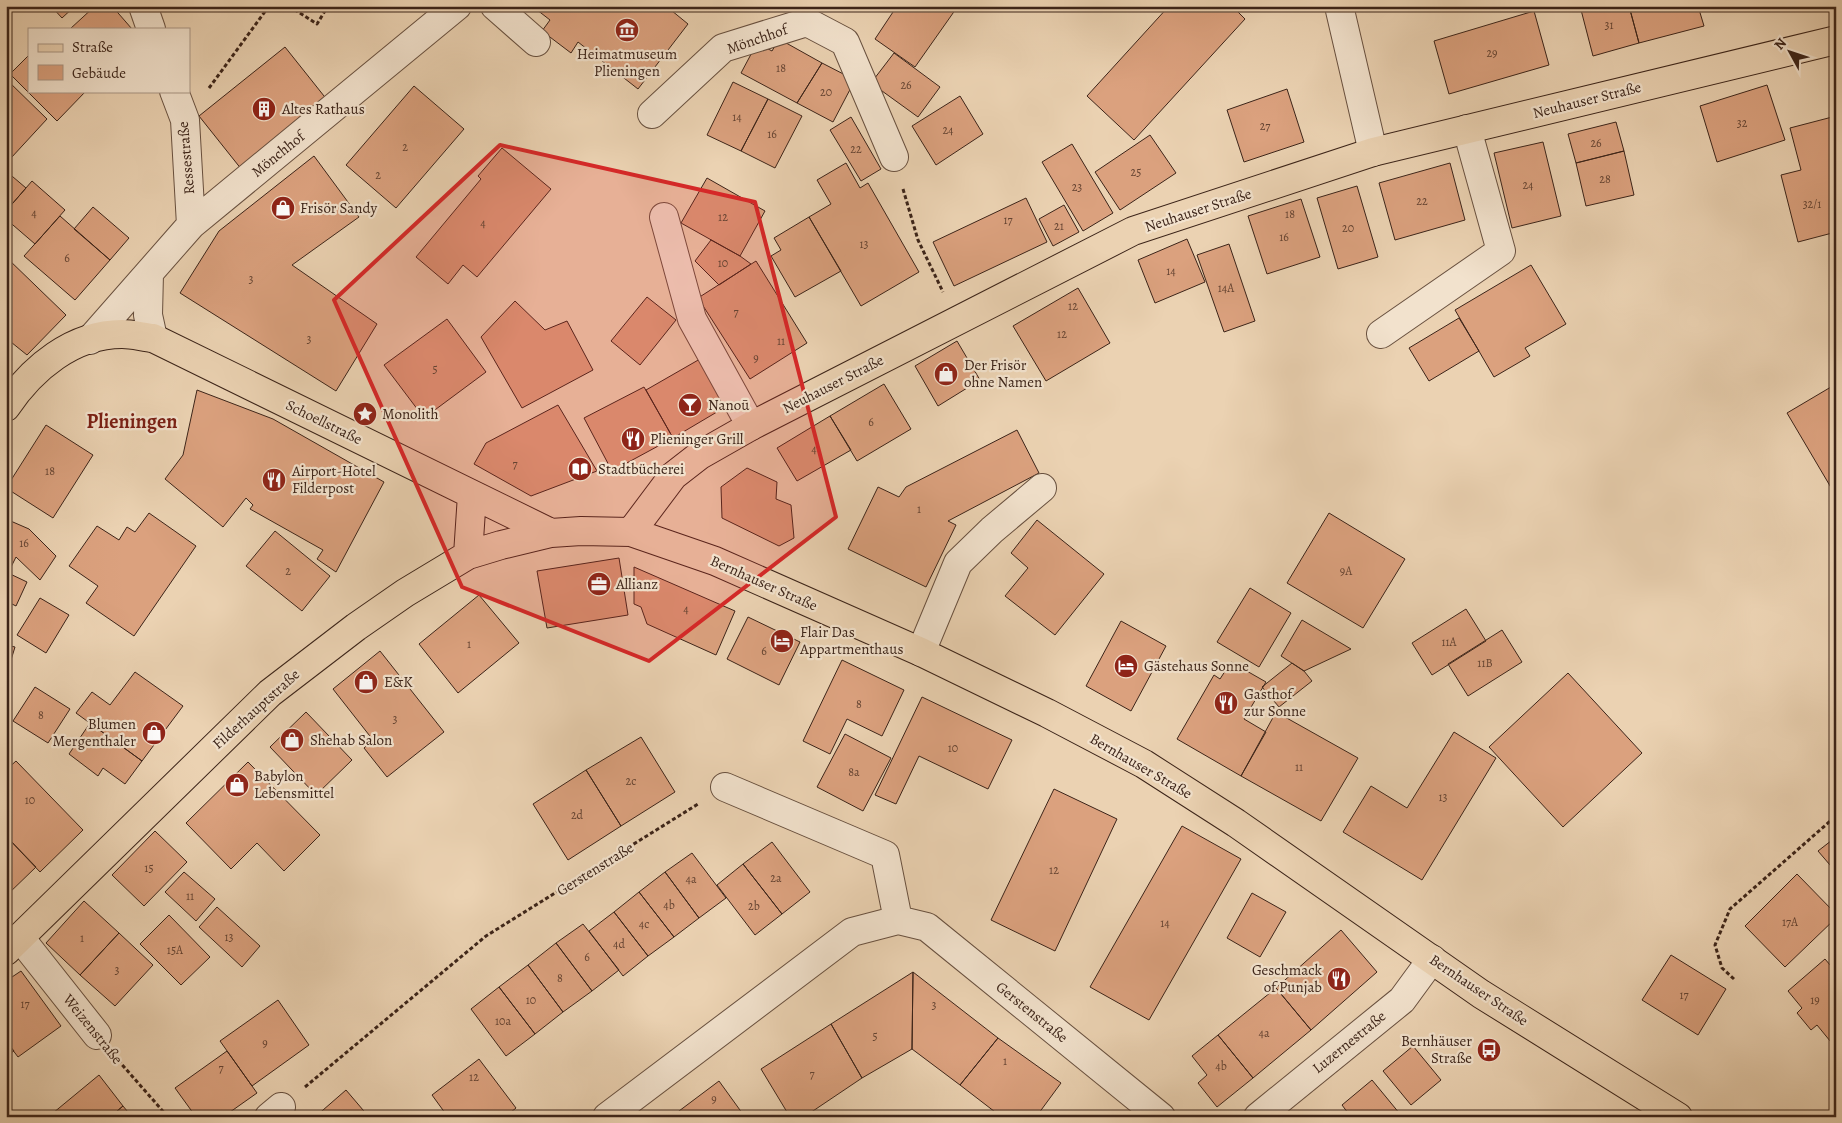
<svg xmlns="http://www.w3.org/2000/svg" width="1842" height="1123" font-family="Alegreya,serif">
<style>
.building{fill:#dba17e;stroke:#3c2419}
.lines{fill:none;stroke-linecap:round;stroke-linejoin:round}
.minor-casing{stroke:#68503f;stroke-width:30}
.major-casing{stroke:#3c2419;stroke-width:30}
.path{stroke:#3c2419;stroke-width:3;stroke-dasharray:4 2.5;stroke-linecap:butt}
.minor{stroke:#f2e2cd;stroke-width:28}
.major{stroke:#ebd2b2;stroke-width:28}
.marked{fill:#d62828;fill-opacity:0.2;stroke:#d62828;stroke-width:4;stroke-linejoin:round}
.labels{text-anchor:middle;dominant-baseline:central;stroke-width:4.5;stroke-linejoin:round;paint-order:stroke}
.number-label{font-size:12px;fill:#644332}
.street-label{font-size:15px;fill:#3c2419;stroke:#f2e2cd}
.poi-label{font-size:15px;fill:#3c2419;stroke:#f2e2cd;text-anchor:start}
.district-label{font-size:20px;font-weight:bold;fill:#7a1f14;stroke:#f2e2cd}
</style>
<rect width="100%" height="100%" fill="#ebd2b2"/>
<filter id="stains"><feTurbulence type="fractalNoise" baseFrequency=".004" numOctaves="4"/><feColorMatrix values="0 0 0 0 .2 0 0 0 0 .09 0 0 0 0 .02 0 0 0 .5 -.17"/></filter>
<radialGradient id="worn" r=".72"><stop offset=".6" stop-color="#630" stop-opacity="0"/><stop offset="1" stop-color="#630" stop-opacity=".3"/></radialGradient>
<path class="building" d="M 51,6 L 75,6 L 62,18 Z
M 95,6 L 112,6 L 132,29 L 70,29 Z
M 532,6 L 666,6 L 688,24 L 638,89 L 578,42 L 571,53 L 542,31 L 550,20 Z
M 897,6 L 958,6 L 915,67 L 875,39 Z
M 1169,6 L 1232,6 L 1245,19 L 1134,140 L 1087,96 Z
M 1580,6 L 1629,6 L 1639,43 L 1593,56 Z
M 1629,6 L 1698,6 L 1704,26 L 1639,43 Z
M 1534,11 L 1549,65 L 1449,94 L 1434,41 Z
M 779,39 L 822,63 L 797,103 L 741,73 L 757,43 L 772,51 Z
M 285,47 L 328,101 L 242,170 L 199,116 Z
M 894,53 L 940,87 L 918,117 L 871,83 Z
M 29,55 L 29,91 L 86,91 L 57,121 L 10,74 Z
M 822,63 L 855,80 L 833,122 L 797,103 Z
M 6,79 L 47,119 L 11,158 L 6,153 Z
M 733,82 L 768,99 L 741,151 L 707,135 Z
M 1767,85 L 1785,140 L 1717,162 L 1700,106 Z
M 414,86 L 464,129 L 396,208 L 346,165 Z
M 1287,89 L 1304,142 L 1244,162 L 1227,110 Z
M 960,96 L 983,134 L 936,165 L 912,126 Z
M 768,99 L 802,116 L 775,168 L 741,151 Z
M 1836,116 L 1836,232 L 1798,242 L 1781,175 L 1801,170 L 1790,128 Z
M 851,117 L 881,169 L 861,181 L 830,130 Z
M 1616,122 L 1624,151 L 1576,163 L 1568,134 Z
M 1150,135 L 1176,173 L 1120,210 L 1095,172 Z
M 1543,142 L 1561,216 L 1512,228 L 1494,153 Z
M 1072,144 L 1113,213 L 1083,231 L 1042,162 Z
M 502,148 L 551,189 L 477,277 L 463,265 L 448,284 L 416,257 L 481,179 L 478,176 Z
M 1624,151 L 1634,195 L 1586,206 L 1576,163 Z
M 314,156 L 359,217 L 292,265 L 377,324 L 336,391 L 180,293 L 219,231 Z
M 846,163 L 860,188 L 868,183 L 919,272 L 861,306 L 809,217 L 831,204 L 817,180 Z
M 1450,163 L 1465,220 L 1395,240 L 1379,183 Z
M 6,171 L 26,188 L 6,211 Z
M 707,178 L 765,211 L 740,256 L 681,223 Z
M 32,181 L 65,210 L 35,244 L 6,219 L 6,211 Z
M 1357,186 L 1378,257 L 1338,269 L 1317,198 Z
M 1026,198 L 1047,242 L 954,286 L 933,242 Z
M 1301,199 L 1320,257 L 1267,274 L 1248,216 Z
M 1064,205 L 1079,232 L 1053,246 L 1039,219 Z
M 93,207 L 129,238 L 110,260 L 74,229 Z
M 60,216 L 110,260 L 75,300 L 24,256 Z
M 809,217 L 841,271 L 795,297 L 771,256 L 781,250 L 774,238 Z
M 1187,239 L 1205,282 L 1155,303 L 1138,260 Z
M 711,240 L 740,256 L 751,264 L 719,285 L 695,261 Z
M 1229,244 L 1255,321 L 1224,332 L 1197,255 Z
M 6,257 L 66,315 L 27,355 L 6,338 Z
M 756,261 L 807,343 L 750,379 L 698,298 Z
M 1531,265 L 1566,324 L 1525,348 L 1530,356 L 1494,377 L 1455,310 Z
M 1078,288 L 1110,343 L 1046,381 L 1013,326 Z
M 647,297 L 676,320 L 640,365 L 611,341 Z
M 515,301 L 545,330 L 567,321 L 593,370 L 522,408 L 481,337 Z
M 1459,318 L 1479,351 L 1429,381 L 1409,348 Z
M 447,319 L 486,372 L 424,418 L 384,365 Z
M 957,341 L 980,380 L 938,406 L 915,366 Z
M 700,359 L 727,406 L 673,438 L 646,390 Z
M 884,384 L 911,429 L 857,461 L 830,416 Z
M 1836,384 L 1836,496 L 1787,413 Z
M 644,387 L 673,438 L 612,471 L 584,418 Z
M 197,390 L 273,419 L 384,482 L 336,572 L 317,559 L 323,550 L 250,509 L 253,505 L 246,498 L 223,527 L 165,479 L 183,455 Z
M 558,405 L 597,471 L 531,496 L 474,464 L 486,443 Z
M 830,416 L 851,450 L 797,481 L 777,448 Z
M 46,425 L 93,455 L 53,518 L 6,488 Z
M 1017,430 L 1039,473 L 948,521 L 956,525 L 926,587 L 848,549 L 878,487 L 899,497 L 906,487 Z
M 747,468 L 777,482 L 776,499 L 791,505 L 794,538 L 779,546 L 722,518 L 721,487 Z
M 149,513 L 196,546 L 134,636 L 86,603 L 98,586 L 69,566 L 97,526 L 119,540 L 127,527 L 135,532 Z
M 1329,513 L 1405,559 L 1363,628 L 1287,583 Z
M 6,519 L 29,529 L 56,556 L 40,580 L 16,557 L 8,573 L 6,572 Z
M 1037,520 L 1104,574 L 1055,635 L 1005,596 L 1028,568 L 1011,553 Z
M 275,531 L 330,576 L 302,611 L 246,566 Z
M 619,558 L 628,615 L 547,628 L 537,571 Z
M 634,567 L 735,611 L 716,655 L 647,624 L 641,607 L 634,604 Z
M 6,572 L 27,582 L 16,606 L 6,601 Z
M 1250,588 L 1291,613 L 1259,667 L 1217,642 Z
M 479,595 L 519,643 L 458,693 L 419,644 Z
M 40,598 L 69,615 L 46,653 L 17,635 Z
M 1466,609 L 1486,641 L 1432,675 L 1412,643 Z
M 748,617 L 800,642 L 779,685 L 727,659 Z
M 1302,620 L 1351,649 L 1304,671 L 1281,656 Z
M 1121,621 L 1166,646 L 1131,711 L 1086,686 Z
M 1502,630 L 1522,662 L 1468,696 L 1448,664 Z
M 6,645 L 15,647 L 6,676 Z
M 380,651 L 444,732 L 387,777 L 364,748 L 373,740 L 333,689 Z
M 842,660 L 904,690 L 882,736 L 847,719 L 830,754 L 803,741 Z
M 1231,662 L 1266,682 L 1244,719 L 1266,732 L 1241,776 L 1177,739 L 1214,675 L 1220,679 Z
M 1292,663 L 1304,671 L 1312,681 L 1279,707 L 1262,687 Z
M 135,672 L 183,706 L 142,761 L 76,713 L 92,692 L 110,705 Z
M 1568,673 L 1642,753 L 1563,827 L 1489,747 Z
M 35,687 L 70,709 L 48,743 L 13,721 Z
M 922,697 L 1012,740 L 988,789 L 919,756 L 896,804 L 875,795 Z
M 306,712 L 352,760 L 316,795 L 270,747 Z
M 1276,712 L 1358,758 L 1321,821 L 1241,776 Z
M 90,723 L 142,761 L 125,784 L 103,768 L 98,776 L 69,754 Z
M 1454,732 L 1496,758 L 1422,880 L 1343,832 L 1371,786 L 1407,808 Z
M 845,734 L 891,758 L 863,811 L 817,787 Z
M 641,737 L 675,792 L 621,826 L 586,770 Z
M 16,761 L 83,830 L 40,872 L 6,836 L 6,770 Z
M 248,762 L 320,835 L 284,871 L 257,843 L 231,869 L 186,823 Z
M 586,770 L 621,826 L 568,860 L 533,804 Z
M 1054,789 L 1117,819 L 1055,951 L 991,920 Z
M 1182,826 L 1241,859 L 1149,1020 L 1090,987 Z
M 155,831 L 187,862 L 144,906 L 112,875 Z
M 6,836 L 36,867 L 6,896 Z
M 1836,837 L 1836,872 L 1818,851 Z
M 772,842 L 810,892 L 782,914 L 743,864 Z
M 692,853 L 726,898 L 699,918 L 665,872 Z
M 743,864 L 782,914 L 755,935 L 717,885 Z
M 184,872 L 215,899 L 196,921 L 165,892 Z
M 665,872 L 699,918 L 674,937 L 639,892 Z
M 1797,874 L 1836,914 L 1836,918 L 1785,967 L 1745,926 Z
M 639,892 L 674,937 L 648,956 L 614,912 Z
M 1252,893 L 1286,912 L 1260,957 L 1227,938 Z
M 84,901 L 119,933 L 80,975 L 46,943 Z
M 217,907 L 260,946 L 242,967 L 199,927 Z
M 614,912 L 648,956 L 623,976 L 589,931 Z
M 169,915 L 210,957 L 181,985 L 140,944 Z
M 583,924 L 619,970 L 592,991 L 556,943 Z
M 1341,930 L 1377,972 L 1311,1030 L 1276,988 Z
M 119,933 L 153,965 L 115,1006 L 80,975 Z
M 556,943 L 592,991 L 563,1012 L 528,965 Z
M 1671,955 L 1726,989 L 1698,1035 L 1642,1000 Z
M 1825,959 L 1836,972 L 1836,979 L 1833,982 L 1836,985 L 1835,1047 L 1817,1025 L 1811,1030 L 1797,1013 L 1802,1008 L 1788,991 Z
M 528,965 L 563,1012 L 535,1034 L 499,987 Z
M 21,971 L 61,1026 L 18,1057 L 6,1041 L 6,981 Z
M 913,972 L 912,1049 L 862,1078 L 831,1024 Z
M 913,972 L 998,1038 L 960,1085 L 912,1049 Z
M 499,987 L 535,1034 L 506,1056 L 471,1009 Z
M 1276,988 L 1311,1030 L 1253,1078 L 1218,1035 Z
M 278,1000 L 309,1045 L 252,1086 L 220,1041 Z
M 831,1024 L 862,1078 L 804,1117 L 790,1117 L 761,1069 Z
M 1218,1035 L 1253,1078 L 1217,1107 L 1198,1083 L 1207,1075 L 1192,1056 Z
M 998,1038 L 1061,1083 L 1036,1117 L 997,1117 L 999,1115 L 960,1085 Z
M 6,1041 L 14,1051 L 6,1056 Z
M 1413,1046 L 1441,1080 L 1411,1105 L 1383,1071 Z
M 227,1051 L 257,1093 L 223,1117 L 196,1117 L 175,1088 Z
M 479,1059 L 516,1108 L 505,1117 L 448,1117 L 432,1095 Z
M 99,1075 L 123,1106 L 110,1117 L 56,1117 L 53,1113 Z
M 1372,1080 L 1400,1114 L 1397,1117 L 1351,1117 L 1342,1105 Z
M 719,1081 L 745,1117 L 671,1117 Z
M 346,1090 L 369,1117 L 315,1117 Z
M 123,1106 L 132,1117 L 110,1117 Z
M 410,1112 L 414,1117 L 403,1117 Z
M 1330,1112 L 1334,1117 L 1324,1117 Z"/>
<g class="lines">
<g class="minor-casing">
<path id="minor" d="M 143,6 L 151,29
M 495,6 L 536,42
M 1339,6 L 1373,152
M 174,91 L 185,120 L 191,225
M 652,114 L 723,48 L 807,22 L 845,42 L 894,157
M 664,217 L 692,319 L 751,426
M 149,274 L 148,315 L 153,338
M 1381,334 L 1501,251 L 1467,129
M 90,340 L 191,225 L 457,6
M 921,652 L 958,563 L 992,530 L 1042,488
M 725,787 L 885,855 L 898,920
M 21,939 L 97,1035
M 269,1117 L 281,1107
M 607,1117 L 852,932 L 898,920 L 927,927 L 1161,1117
M 1258,1117 L 1402,1000 L 1432,959"/>
</g>
<g class="major-casing">
<path id="major" d="M 6,407 C 32,368 73,334 122,334 C 132,334 143,337 153,338 L 551,533
M 631,532 L 673,476 L 700,455 L 751,426 L 1133,231 L 1373,152 L 1836,40
M 468,555 L 472,495
M 6,951 L 270,693 L 356,627 L 405,593 L 468,555 L 501,545 L 551,533 L 581,531 L 631,532 L 715,561 L 921,652 L 1047,713 L 1144,764 L 1236,823 L 1481,994 L 1678,1117"/>
</g>
<path class="path" d="M 289,6 L 317,24 L 328,6
M 209,88 L 269,6
M 903,189 L 918,240 L 943,292
M 1734,979 L 1722,968 L 1715,945 L 1730,909 L 1836,816
M 118,1060 L 168,1117
M 305,1087 L 486,936 L 698,804"/>
<use href="#minor" class="minor"/>
<use href="#major" class="major"/>
</g>
<path class="marked" d="M 500,145 L 755,202 L 836,517 L 649,661 L 462,587 L 334,300 Z"/>
<defs>
<g id="museum-disc" transform="scale(1.25)"><circle r="9.5" fill="#8f2418" stroke="#f2e2cd"/><path d="M0-6L6-3V-2H-6V-3ZM-5-1h2V3h-2ZM-1-1h2V3h-2ZM3-1h2V3H3ZM-6 4H6V6H-6Z" fill="#fff"/></g>
<g id="building-disc" transform="scale(1.25)"><circle r="9.5" fill="#8f2418" stroke="#f2e2cd"/><path d="M-4-6H4V6H1V3H-1V6H-4ZM-2.5-4.3h1.7v1.8h-1.7ZM.8-4.3h1.7v1.8H.8ZM-2.5-1h1.7V.8h-1.7ZM.8-1h1.7V.8H.8Z" fill="#fff"/></g>
<g id="shop-disc" transform="scale(1.25)"><circle r="9.5" fill="#8f2418" stroke="#f2e2cd"/><path d="M-5-2.5h2.3a2.7 3.5 0 0 1 5.4 0H5L5.5 6h-11ZM-1.5-2.5h3a1.5 2.3 0 0 0-3 0Z" fill="#fff"/></g>
<g id="bar-disc" transform="scale(1.25)"><circle r="9.5" fill="#8f2418" stroke="#f2e2cd"/><path d="M-6-5H6L.8 .8V4.5H3.5V6h-7V4.5H-.8V.8Z" fill="#fff"/></g>
<g id="sight-disc" transform="scale(1.25)"><circle r="9.5" fill="#8f2418" stroke="#f2e2cd"/><path d="M0-6L1.8-2.2L6-1.7L2.9 1.2L3.7 5.4L0 3.3L-3.7 5.4L-2.9 1.2L-6-1.7L-1.8-2.2Z" fill="#fff"/></g>
<g id="restaurant-disc" transform="scale(1.25)"><circle r="9.5" fill="#8f2418" stroke="#f2e2cd"/><path d="M-5-6h1v4h1v-4h1v4h1v-4h1v5L-1.5 .5V6h-2V.5L-5-1ZM5-6V6H3V1.5H1.5Q1.5-4 5-6Z" fill="#fff"/></g>
<g id="library-disc" transform="scale(1.25)"><circle r="9.5" fill="#8f2418" stroke="#f2e2cd"/><path d="M-6-4Q-3-5.5-.7-3.5V5Q-3 3-6 4ZM6-4Q3-5.5 .7-3.5V5Q3 3 6 4Z" fill="#fff"/></g>
<g id="office-disc" transform="scale(1.25)"><circle r="9.5" fill="#8f2418" stroke="#f2e2cd"/><path d="M-6-3h4V-5.5h4V-3h4V5H-6ZM-1-4.5V-3h2v-1.5ZM-6 0V1H6V0Z" fill="#fff"/></g>
<g id="hotel-disc" transform="scale(1.25)"><circle r="9.5" fill="#8f2418" stroke="#f2e2cd"/><path d="M-6-4.5h1.5V1H6V5H4.5V3h-9V5H-6ZM-4 0a1.8 1.8 0 1 1 3.6 0ZM.5 0V-2.5h3Q6-2.5 6 0Z" fill="#fff"/></g>
<g id="bus-disc" transform="scale(1.25)"><circle r="9.5" fill="#8f2418" stroke="#f2e2cd"/><path d="M-5-6H5V4H4V6H2V4H-2V6H-4V4H-5ZM-3.5-4V0h7V-4ZM-3.5 1.2v1.5H-2V1.2ZM2 1.2v1.5H3.5V1.2Z" fill="#fff"/></g>
</defs>
<g fill-rule="evenodd">
<use href="#museum-disc" x="627" y="30"/>
<use href="#building-disc" x="264" y="109"/>
<use href="#shop-disc" x="283" y="208"/>
<use href="#shop-disc" x="946" y="374"/>
<use href="#bar-disc" x="690" y="405"/>
<use href="#sight-disc" x="365" y="414"/>
<use href="#restaurant-disc" x="633" y="439"/>
<use href="#library-disc" x="580" y="469"/>
<use href="#restaurant-disc" x="274" y="480"/>
<use href="#office-disc" x="599" y="584"/>
<use href="#hotel-disc" x="782" y="641"/>
<use href="#hotel-disc" x="1126" y="666"/>
<use href="#shop-disc" x="366" y="682"/>
<use href="#restaurant-disc" x="1226" y="703"/>
<use href="#shop-disc" x="154" y="733"/>
<use href="#shop-disc" x="292" y="740"/>
<use href="#shop-disc" x="237" y="785"/>
<use href="#restaurant-disc" x="1339" y="979"/>
<use href="#bus-disc" x="1489" y="1050"/>
</g>
<g class="labels">
<g class="number-label">
<text x="1609" y="25">31</text>
<text x="1492" y="53">29</text>
<text x="781" y="68">18</text>
<text x="906" y="85">26</text>
<text x="826" y="92">20</text>
<text x="737" y="117">14</text>
<text x="1742" y="123">32</text>
<text x="1265" y="126">27</text>
<text x="948" y="130">24</text>
<text x="772" y="134">16</text>
<text x="1596" y="143">26</text>
<text x="405" y="147">2</text>
<text x="856" y="149">22</text>
<text x="1136" y="172">25</text>
<text x="378" y="175">2</text>
<text x="1605" y="179">28</text>
<text x="1528" y="185">24</text>
<text x="1077" y="187">23</text>
<text x="1422" y="201">22</text>
<text x="1812" y="204">32/1</text>
<text x="34" y="213">4</text>
<text x="1290" y="214">18</text>
<text x="723" y="217">12</text>
<text x="1008" y="220">17</text>
<text x="483" y="223">4</text>
<text x="1059" y="226">21</text>
<text x="1348" y="228">20</text>
<text x="1284" y="237">16</text>
<text x="864" y="244">13</text>
<text x="67" y="258">6</text>
<text x="723" y="263">10</text>
<text x="1171" y="271">14</text>
<text x="251" y="279">3</text>
<text x="1226" y="288">14A</text>
<text x="1073" y="306">12</text>
<text x="736" y="312">7</text>
<text x="1062" y="334">12</text>
<text x="309" y="339">3</text>
<text x="781" y="341">11</text>
<text x="756" y="358">9</text>
<text x="435" y="369">5</text>
<text x="871" y="422">6</text>
<text x="814" y="449">4</text>
<text x="515" y="464">7</text>
<text x="50" y="471">18</text>
<text x="919" y="509">1</text>
<text x="24" y="543">16</text>
<text x="288" y="571">2</text>
<text x="1346" y="571">9A</text>
<text x="686" y="609">4</text>
<text x="1449" y="642">11A</text>
<text x="469" y="644">1</text>
<text x="764" y="651">6</text>
<text x="1485" y="663">11B</text>
<text x="859" y="704">8</text>
<text x="41" y="715">8</text>
<text x="395" y="719">3</text>
<text x="953" y="748">10</text>
<text x="1299" y="767">11</text>
<text x="854" y="772">8a</text>
<text x="631" y="781">2c</text>
<text x="1443" y="797">13</text>
<text x="30" y="800">10</text>
<text x="577" y="815">2d</text>
<text x="149" y="868">15</text>
<text x="1054" y="870">12</text>
<text x="776" y="878">2a</text>
<text x="691" y="879">4a</text>
<text x="190" y="896">11</text>
<text x="669" y="905">4b</text>
<text x="754" y="906">2b</text>
<text x="1790" y="922">17A</text>
<text x="1165" y="923">14</text>
<text x="644" y="924">4c</text>
<text x="229" y="937">13</text>
<text x="82" y="938">1</text>
<text x="619" y="944">4d</text>
<text x="175" y="950">15A</text>
<text x="587" y="957">6</text>
<text x="117" y="970">3</text>
<text x="560" y="978">8</text>
<text x="1684" y="995">17</text>
<text x="531" y="1000">10</text>
<text x="1815" y="1000">19</text>
<text x="25" y="1004">17</text>
<text x="934" y="1005">3</text>
<text x="503" y="1021">10a</text>
<text x="1264" y="1033">4a</text>
<text x="875" y="1036">5</text>
<text x="265" y="1043">9</text>
<text x="1005" y="1061">1</text>
<text x="1221" y="1066">4b</text>
<text x="221" y="1068">7</text>
<text x="812" y="1074">7</text>
<text x="474" y="1077">12</text>
<text x="714" y="1099">9</text>
</g>
<g class="street-label">
<text transform="translate(757 39) rotate(-19)">Mönchhof</text>
<text transform="translate(1587 100) rotate(-14)">Neuhauser Straße</text>
<text transform="translate(278 154) rotate(-39)">Mönchhof</text>
<text transform="translate(186 158) rotate(-95)">Ressestraße</text>
<text transform="translate(1198 210) rotate(-18)">Neuhauser Straße</text>
<text transform="translate(833 384) rotate(-27)">Neuhauser Straße</text>
<text transform="translate(324 422) rotate(26)">Schoellstraße</text>
<text transform="translate(764 583) rotate(24)">Bernhauser Straße</text>
<text transform="translate(256 709) rotate(-42)">Filderhauptstraße</text>
<text transform="translate(1141 766) rotate(30)">Bernhauser Straße</text>
<text transform="translate(595 869) rotate(-32)">Gerstenstraße</text>
<text transform="translate(1479 990) rotate(34)">Bernhauser Straße</text>
<text transform="translate(1032 1012) rotate(39)">Gerstenstraße</text>
<text transform="translate(93 1029) rotate(51)">Weizenstraße</text>
<text transform="translate(1349 1042) rotate(-39)">Luzernestraße</text>
</g>
<g class="poi-label">
<text x="627" y="54" text-anchor="middle">Heimatmuseum<tspan x="627" dy="17">Plieningen</tspan></text>
<text x="282" y="109">Altes Rathaus</text>
<text x="300" y="208">Frisör Sandy</text>
<text x="964" y="365">Der Frisör<tspan x="964" dy="17">ohne Namen</tspan></text>
<text x="708" y="405">Nanoū</text>
<text x="382" y="414">Monolith</text>
<text x="650" y="439">Plieninger Grill</text>
<text x="598" y="469">Stadtbücherei</text>
<text x="292" y="471">Airport-Hotel<tspan x="292" dy="17">Filderpost</tspan></text>
<text x="616" y="584">Allianz</text>
<text x="800" y="632">Flair Das<tspan x="800" dy="17">Appartmenthaus</tspan></text>
<text x="1144" y="666">Gästehaus Sonne</text>
<text x="384" y="682">E&amp;K</text>
<text x="1244" y="694">Gasthof<tspan x="1244" dy="17">zur Sonne</tspan></text>
<text x="136" y="724" text-anchor="end">Blumen<tspan x="136" dy="17">Mergenthaler</tspan></text>
<text x="310" y="740">Shehab Salon</text>
<text x="254" y="776">Babylon<tspan x="254" dy="17">Lebensmittel</tspan></text>
<text x="1322" y="970" text-anchor="end">Geschmack<tspan x="1322" dy="17">of Punjab</tspan></text>
<text x="1472" y="1041" text-anchor="end">Bernhäuser<tspan x="1472" dy="17">Straße</tspan></text>
</g>
<g class="district-label">
<text x="132" y="421">Plieningen</text>
</g>
</g>
<rect width="1842" height="1123" fill="none" stroke="#ebd2b2" stroke-width="25"/>
<rect x="8" y="8" width="1827" height="1108" fill="none" stroke="#3c2419" stroke-width="2.5"/>
<rect x="12" y="12" width="1817" height="1098" fill="none" stroke="#3c2419"/>
<rect x="28" y="28" width="162" height="65" fill="#f2e2cd" stroke="#a99685"/>
<rect x="38" y="44" width="25" height="8" fill="#ebd2b2" stroke="#a99685"/>
<text x="72" y="52" font-size="15" fill="#3c2419">Straße</text>
<rect x="38" y="65" width="25" height="15" fill="#dba17e" stroke="#a99685"/>
<text x="72" y="78" font-size="15" fill="#3c2419">Gebäude</text>
<g transform="translate(1790 52) rotate(310)" stroke="#f2e2cd" stroke-width="4" paint-order="stroke">
<path d="M0-4L9 19L0 12L-9 19Z" fill="#3c2419"/>
<text y="-8" font-size="14" font-weight="bold" text-anchor="middle" fill="#3c2419">N</text>
</g>
<rect width="100%" height="100%" filter="url(#stains)"/>
<rect width="100%" height="100%" fill="url(#worn)"/>
</svg>
